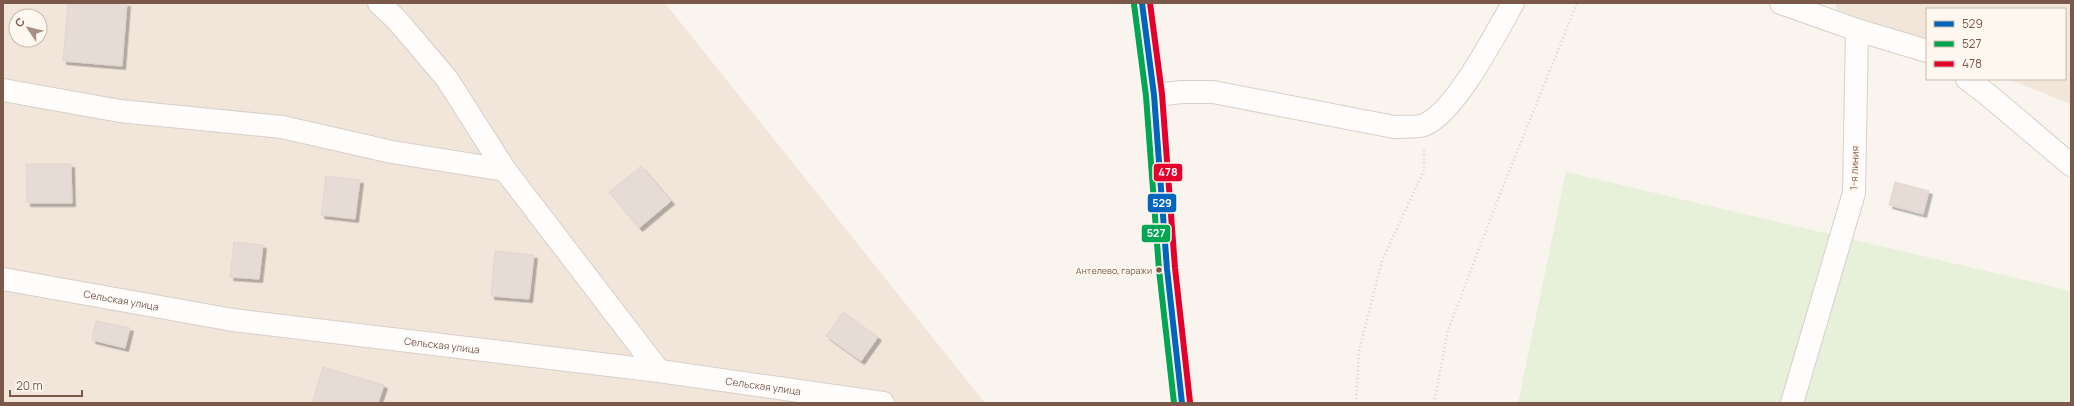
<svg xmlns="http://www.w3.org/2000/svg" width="2074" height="406" font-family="Manrope,sans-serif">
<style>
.residential{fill:#f2e6db;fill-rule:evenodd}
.green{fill:#e7f0d8}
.building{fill:#e6dcd5;stroke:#e2d6cf;filter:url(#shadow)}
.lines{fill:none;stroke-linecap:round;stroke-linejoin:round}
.minor-casing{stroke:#d8cfca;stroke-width:24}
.major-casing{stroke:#dad0ca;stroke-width:24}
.path{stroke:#dcd2ce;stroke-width:2.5;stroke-dasharray:1 3;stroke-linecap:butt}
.minor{stroke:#fefdfc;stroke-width:22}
.major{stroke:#f4eee6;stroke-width:22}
.bus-1-casing{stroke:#fff8f0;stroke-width:9}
.bus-2-casing{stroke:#fff8f0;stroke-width:9}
.bus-3-casing{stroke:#fff8f0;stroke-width:9}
.bus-1{stroke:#0065bd;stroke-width:6}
.bus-2{stroke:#00a651;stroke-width:6}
.bus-3{stroke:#e4002b;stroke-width:6}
.bus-dot{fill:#7a584a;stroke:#fff8f0;stroke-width:1.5}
.labels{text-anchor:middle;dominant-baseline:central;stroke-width:3.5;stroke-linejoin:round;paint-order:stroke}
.bus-label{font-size:9px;fill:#7a584a;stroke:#fff8f0;text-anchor:end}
.street-label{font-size:10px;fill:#7a584a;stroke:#fff8f0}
.line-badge{stroke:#fff8f0;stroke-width:1.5}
.badge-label{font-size:11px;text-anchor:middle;font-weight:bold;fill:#fff}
</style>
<defs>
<filter id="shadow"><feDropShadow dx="3.5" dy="3.5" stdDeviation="0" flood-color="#0004"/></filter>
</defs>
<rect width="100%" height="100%" fill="#f9f4ee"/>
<path class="residential" d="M 3,3 L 665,3 L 985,403 L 3,403 ZM 16,16 L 40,16 L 40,40 L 16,40 Z
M 1835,3 L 2071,3 L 2071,104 L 2008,79 L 2065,79 L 2065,9 L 1927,9 L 1927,46 L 1837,10 Z"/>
<path class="green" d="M 1566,172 L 2071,291 L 2071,403 L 1518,403 Z"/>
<path class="building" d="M 68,3 L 127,3 L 122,66 L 63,61 Z
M 26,164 L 71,164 L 72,203 L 27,203 Z
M 641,166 L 671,201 L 639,228 L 609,192 Z
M 326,176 L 360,180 L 355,219 L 321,215 Z
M 1895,182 L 1929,191 L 1923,214 L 1889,205 Z
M 234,242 L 263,245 L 259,279 L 230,277 Z
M 495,251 L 534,255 L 529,299 L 491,296 Z
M 843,312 L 878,337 L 861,361 L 826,336 Z
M 96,321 L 130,328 L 125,348 L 92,340 Z
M 323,367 L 384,385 L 378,403 L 312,403 Z"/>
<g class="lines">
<g class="minor-casing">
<g id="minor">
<path d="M 379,3 L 397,20 L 447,79 L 505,170 L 659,371"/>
<path d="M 1781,3 L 1857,30 L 1854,193 L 1792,403"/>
<path d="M 1857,30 L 1927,51"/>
<path d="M 1967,79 L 1987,94 L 2071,165"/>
<path d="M 3,90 L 120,111 L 282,127 L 392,152 L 505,170"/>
<path d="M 1154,95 L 1182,92 L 1213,92 L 1394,127 C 1402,126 1416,128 1424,125 C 1455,113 1496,33 1513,3"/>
<path id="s1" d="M 3,279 L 233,320 L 659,371 L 883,403"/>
</g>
</g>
<g class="major-casing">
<path id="major" d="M 1142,3 L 1154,95 L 1167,269 L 1182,403"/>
</g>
<path class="path" d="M 1356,403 L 1359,351 L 1382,261 L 1424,170 L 1424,148
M 1434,403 L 1448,330 L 1502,189 L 1577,3"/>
<use href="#minor" class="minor"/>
<use href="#major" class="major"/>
<g class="bus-1-casing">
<path id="bus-1" d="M 1142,3 L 1154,95 L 1167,269 L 1182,403"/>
</g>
<g class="bus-2-casing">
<path id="bus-2" d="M 1134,4 L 1146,96 L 1159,270 L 1174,403"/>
</g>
<g class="bus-3-casing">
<path id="bus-3" d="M 1150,3 L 1162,94 L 1175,268 L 1190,402"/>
</g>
<use href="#bus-1" class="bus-1"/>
<use href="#bus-2" class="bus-2"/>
<use href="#bus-3" class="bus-3"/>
</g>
<circle class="bus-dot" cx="1159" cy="270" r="3.5"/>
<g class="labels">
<g class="bus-label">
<text x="1152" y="270">Антелево, гаражи</text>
</g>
<g class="street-label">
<text transform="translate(1854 168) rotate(-88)">1-я линия</text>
<text stroke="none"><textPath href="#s1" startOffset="120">Сельская улица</textPath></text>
<text stroke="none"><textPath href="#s1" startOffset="444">Сельская улица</textPath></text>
<text stroke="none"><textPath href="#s1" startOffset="768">Сельская улица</textPath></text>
</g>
</g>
<g class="line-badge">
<rect x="1153" y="163" width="30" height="19" rx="4" fill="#e4002b"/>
<rect x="1147" y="193" width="30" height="20" rx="4" fill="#0065bd"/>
<rect x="1141" y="224" width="30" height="19" rx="4" fill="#00a651"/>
</g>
<g class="badge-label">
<text x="1168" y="176">478</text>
<text x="1162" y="207">529</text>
<text x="1156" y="237">527</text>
</g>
<rect width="2074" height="406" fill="none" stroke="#7a584a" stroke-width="8"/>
<rect x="1926" y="8" width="140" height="72" fill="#fff8f0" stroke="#cab8ae"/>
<rect x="1934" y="21" width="20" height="6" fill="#0065bd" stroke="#cab8ae"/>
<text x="1962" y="28" font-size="12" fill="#7a584a">529</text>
<rect x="1934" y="41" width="20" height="6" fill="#00a651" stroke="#cab8ae"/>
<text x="1962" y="48" font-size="12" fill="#7a584a">527</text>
<rect x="1934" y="61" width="20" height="6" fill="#e4002b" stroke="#cab8ae"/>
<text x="1962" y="68" font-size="12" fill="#7a584a">478</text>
<g transform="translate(28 28) rotate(305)"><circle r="19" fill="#fff8f0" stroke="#cab8ae"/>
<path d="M0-3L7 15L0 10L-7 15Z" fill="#a68f83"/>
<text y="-6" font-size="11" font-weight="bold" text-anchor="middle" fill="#7a584a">С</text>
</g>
<path d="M10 390v6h72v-6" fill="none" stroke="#7a584a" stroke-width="2"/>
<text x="16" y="390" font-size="12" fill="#7a584a" stroke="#fff8f0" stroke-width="3" paint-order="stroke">20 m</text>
</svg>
